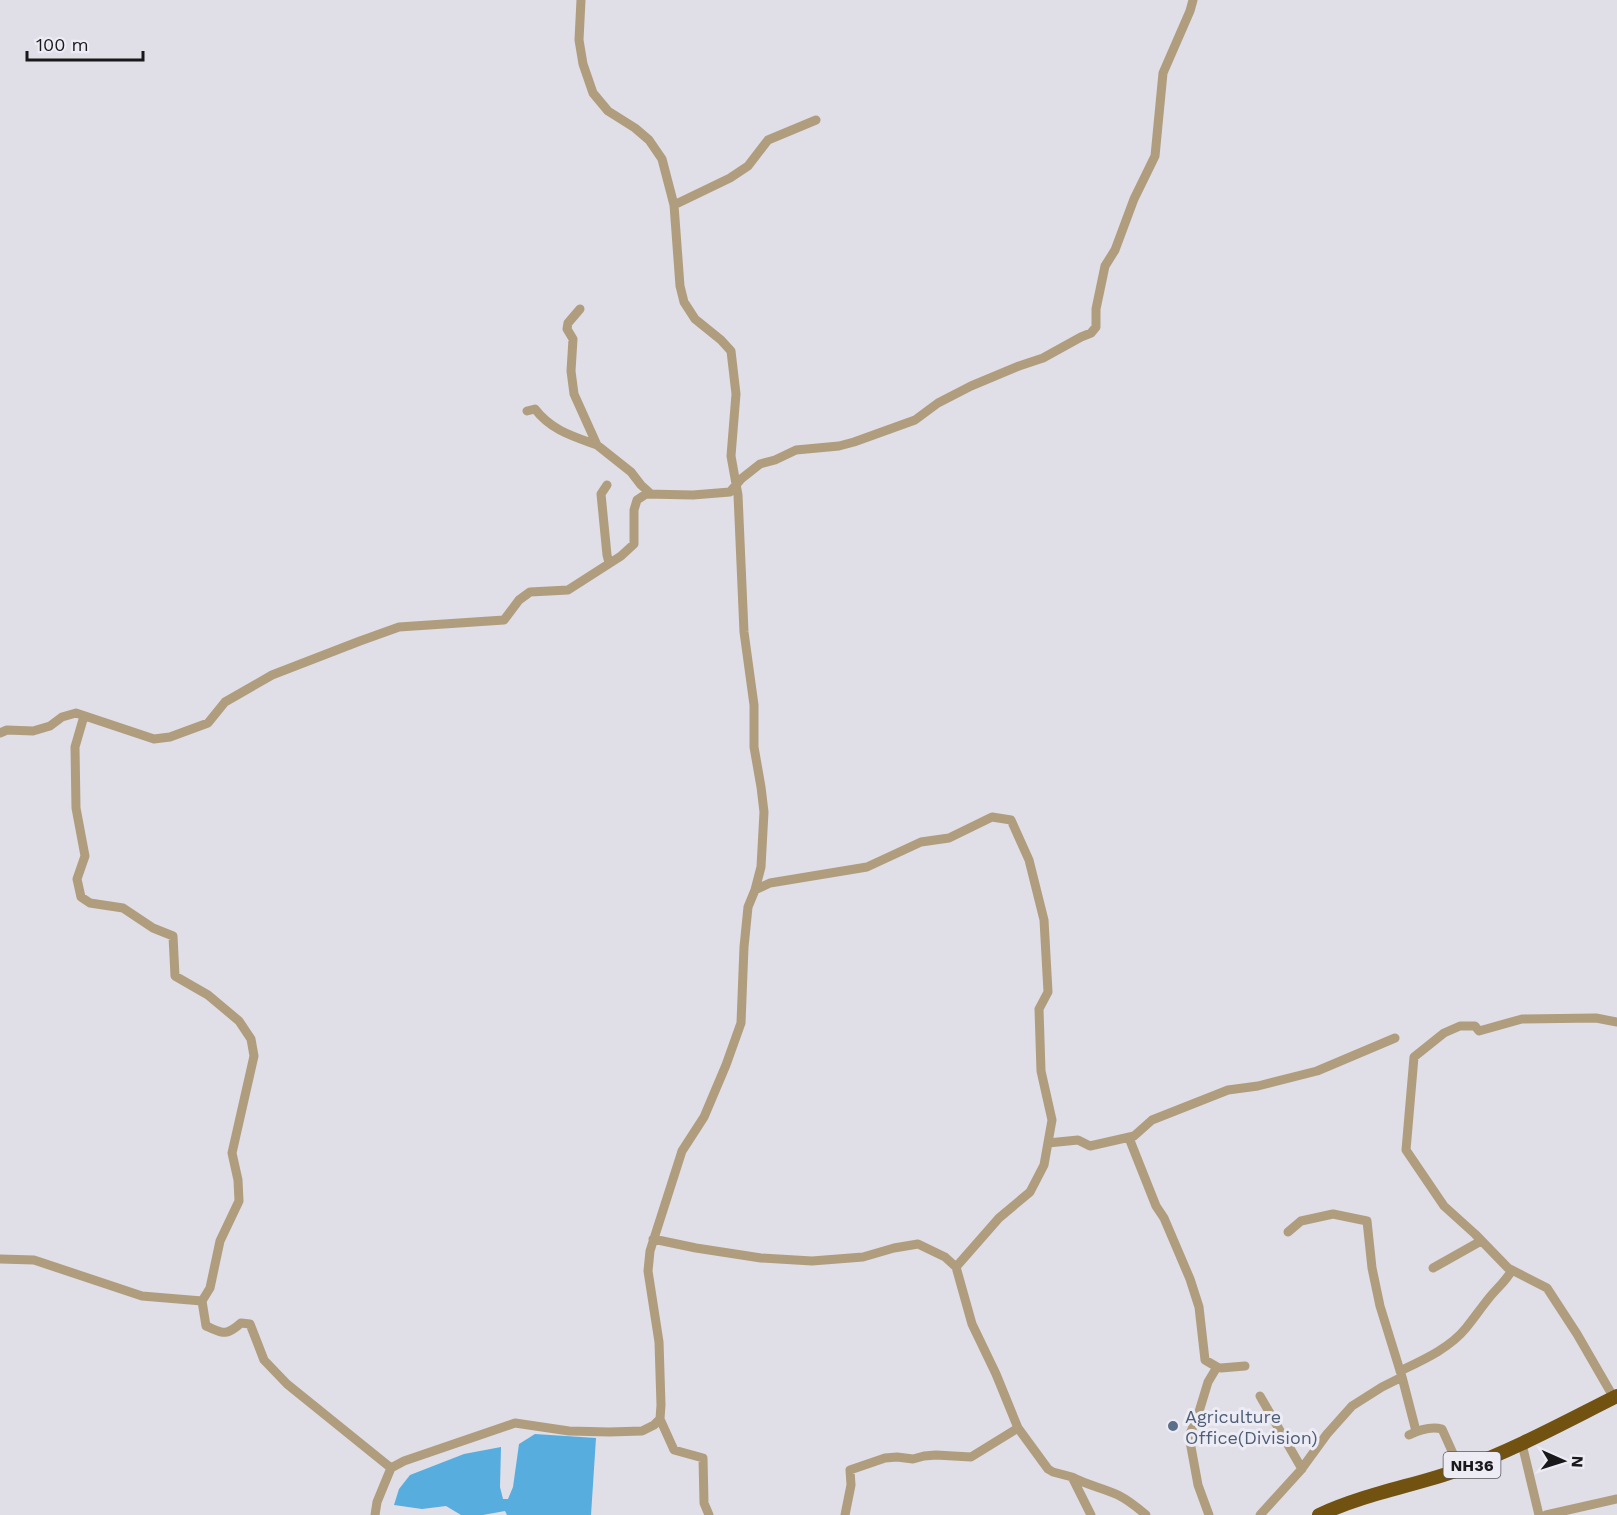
<svg xmlns="http://www.w3.org/2000/svg" width="1617" height="1515" font-family="'Work Sans',sans-serif">
<style>
.water{fill:#58addf}
.lines{fill:none;stroke-linecap:round;stroke-linejoin:round}
.minor{stroke:#b09d7d;stroke-width:9}
.highway{stroke:#725210;stroke-width:14}
.service-dot{fill:#5c6f8a;stroke:#edebf4;stroke-width:2}
.labels{text-anchor:middle;dominant-baseline:central;stroke-width:6;stroke-linejoin:round;paint-order:stroke}
.shield{fill:#edebf4;stroke:#59575c;stroke-width:1.5}
.shield-label{font-size:16px;font-weight:bold;fill:#19181b}
.service-label{font-size:18px;fill:#4e5e75;stroke:#edebf4;text-anchor:start}
</style>
<rect width="100%" height="100%" fill="#e0dee7"/>
<path class="water" d="M 535,1434 L 596,1438 L 591,1515 L 507,1515 L 505,1511 L 483,1515 L 461,1515 L 446,1506 L 422,1509 L 394,1505 L 399,1489 L 410,1475 L 464,1454 L 501,1447 L 500,1487 L 503,1499 L 508,1499 L 513,1487 L 519,1444 Z"/>
<g class="lines">
<path class="minor" d="M 674,205 L 730,178 L 748,166 L 768,140 L 816,120
M 580,309 L 568,323 L 567,329 L 573,339 L 571,371 L 574,394 L 597,445 L 631,472 L 641,485 L 651,494
M 527,411 L 535,409 C 551,430 572,436 597,445
M 607,485 L 601,494 L 607,555 L 609,563
M 84,716 L 75,747 L 76,808 L 85,856 L 77,879 L 81,897 L 90,903 L 123,908 L 153,928 L 173,936 L 175,976 L 208,995 L 239,1021 L 251,1039 L 254,1056 L 232,1153 L 238,1180 L 239,1201 L 220,1241 L 210,1288 L 202,1301
M 0,733 L 7,730 L 33,731 L 50,726 L 62,717 L 76,713 L 154,739 L 170,737 L 208,723 L 225,702 L 272,675 L 360,641 L 399,627 L 504,620 L 519,600 L 530,592 L 568,590 L 621,556 L 634,544 L 634,510 L 637,500 L 646,494 L 693,495 L 730,492 L 741,479 L 760,464 L 775,460 L 796,450 L 839,446 L 854,442 L 915,420 L 938,403 L 971,386 L 1019,366 L 1043,358 L 1081,337 L 1091,333 L 1096,327 L 1096,309 L 1105,266 L 1115,250 L 1134,199 L 1155,156 L 1163,73 L 1190,11 L 1193,0
M 755,890 L 770,883 L 867,867 L 921,842 L 949,838 L 992,817 L 1011,820 L 1029,860 L 1044,920 L 1048,992 L 1039,1009 L 1041,1071 L 1052,1120 L 1044,1165 L 1030,1192 L 999,1218 L 956,1267
M 1129,1138 L 1156,1206 L 1164,1218 L 1190,1279 L 1199,1307 L 1205,1360 L 1217,1367
M 1048,1143 L 1078,1140 L 1090,1146 L 1134,1136 L 1152,1120 L 1228,1090 L 1258,1086 L 1317,1071 L 1395,1038
M 1288,1232 L 1301,1221 L 1333,1214 L 1367,1221 L 1372,1268 L 1380,1306 L 1402,1377 L 1416,1431
M 653,1239 L 696,1248 L 761,1258 L 812,1261 L 863,1257 L 894,1248 L 918,1244 L 945,1257 L 956,1267 L 972,1324 L 996,1374 L 1018,1428 L 1048,1469 L 1053,1472 L 1072,1477 L 1091,1515
M 0,1259 L 34,1260 L 142,1296 L 202,1301 L 206,1326 C 223,1333 225,1337 241,1323 L 250,1324 L 264,1360 L 287,1384 L 391,1468
M 1433,1268 L 1481,1241
M 1400,1371 C 1423,1360 1450,1348 1466,1328 C 1474,1318 1481,1308 1489,1298 C 1497,1288 1506,1281 1512,1270
M 1260,1396 L 1302,1469
M 1614,1398 L 1577,1334 L 1547,1288 L 1508,1268 L 1475,1234 L 1444,1206 L 1406,1150 L 1414,1057 L 1444,1033 L 1460,1026 L 1475,1026 L 1479,1031 L 1522,1019 L 1596,1018 L 1617,1022
M 660,1419 L 674,1450 L 703,1458 L 704,1503 L 709,1515
M 1409,1435 C 1419,1430 1431,1426 1442,1429 L 1460,1469
M 1522,1444 L 1539,1515
M 1072,1477 C 1087,1485 1103,1488 1118,1495 C 1128,1500 1138,1508 1146,1515
M 375,1515 L 377,1502 L 391,1468 L 404,1461 L 515,1423 L 569,1431 L 609,1432 L 642,1431 L 654,1425 L 660,1419 L 661,1405 L 659,1342 L 648,1271 L 650,1251 L 682,1151 L 704,1117 L 726,1065 L 741,1023 L 744,947 L 748,907 L 755,890 L 761,867 L 764,812 L 761,787 L 754,747 L 754,705 L 744,632 L 738,495 L 731,456 L 736,394 L 731,351 L 721,340 L 695,319 L 684,302 L 680,286 L 674,205 L 662,159 L 649,140 L 635,128 L 608,111 L 593,93 L 583,64 L 579,40 L 581,0
M 845,1515 L 851,1485 L 850,1470 L 885,1458 L 897,1457 L 913,1459 L 924,1456 L 936,1455 L 971,1457 L 1018,1428
M 1209,1515 L 1198,1485 L 1189,1436 L 1198,1415 L 1208,1382 L 1217,1367 L 1221,1368 L 1245,1366
M 1260,1515 L 1300,1471 L 1327,1434 L 1352,1406 L 1382,1387 L 1402,1377
M 1546,1515 L 1617,1499"/>
<path class="highway" d="M 1319,1515 C 1364,1494 1413,1486 1459,1470 C 1514,1450 1565,1422 1617,1396"/>
</g>
<circle class="service-dot" cx="1173" cy="1426" r="6"/>
<g class="labels">
<rect class="shield" x="1443.5" y="1452" width="57" height="26" rx="4.5"/>
<g class="shield-label">
<text x="1472" y="1465">NH36</text>
</g>
<g class="service-label">
<text x="1185" y="1416">Agriculture<tspan x="1185" dy="21">Office(Division)</tspan></text>
</g>
</g>
<g transform="translate(1563 1461) rotate(93)" stroke="#edebf4" stroke-width="4.5" paint-order="stroke">
<path d="M0-4.5L10 22L0 15L-10 22Z" fill="#19181b"/>
<text y="-9" font-size="16" font-weight="bold" text-anchor="middle" fill="#19181b">N</text>
</g>
<path d="M27 51v9h116v-9" fill="none" stroke="#19181b" stroke-width="3"/>
<text x="36" y="51" font-size="18" fill="#19181b" stroke="#edebf4" stroke-width="4.5" paint-order="stroke">100 m</text>
</svg>
